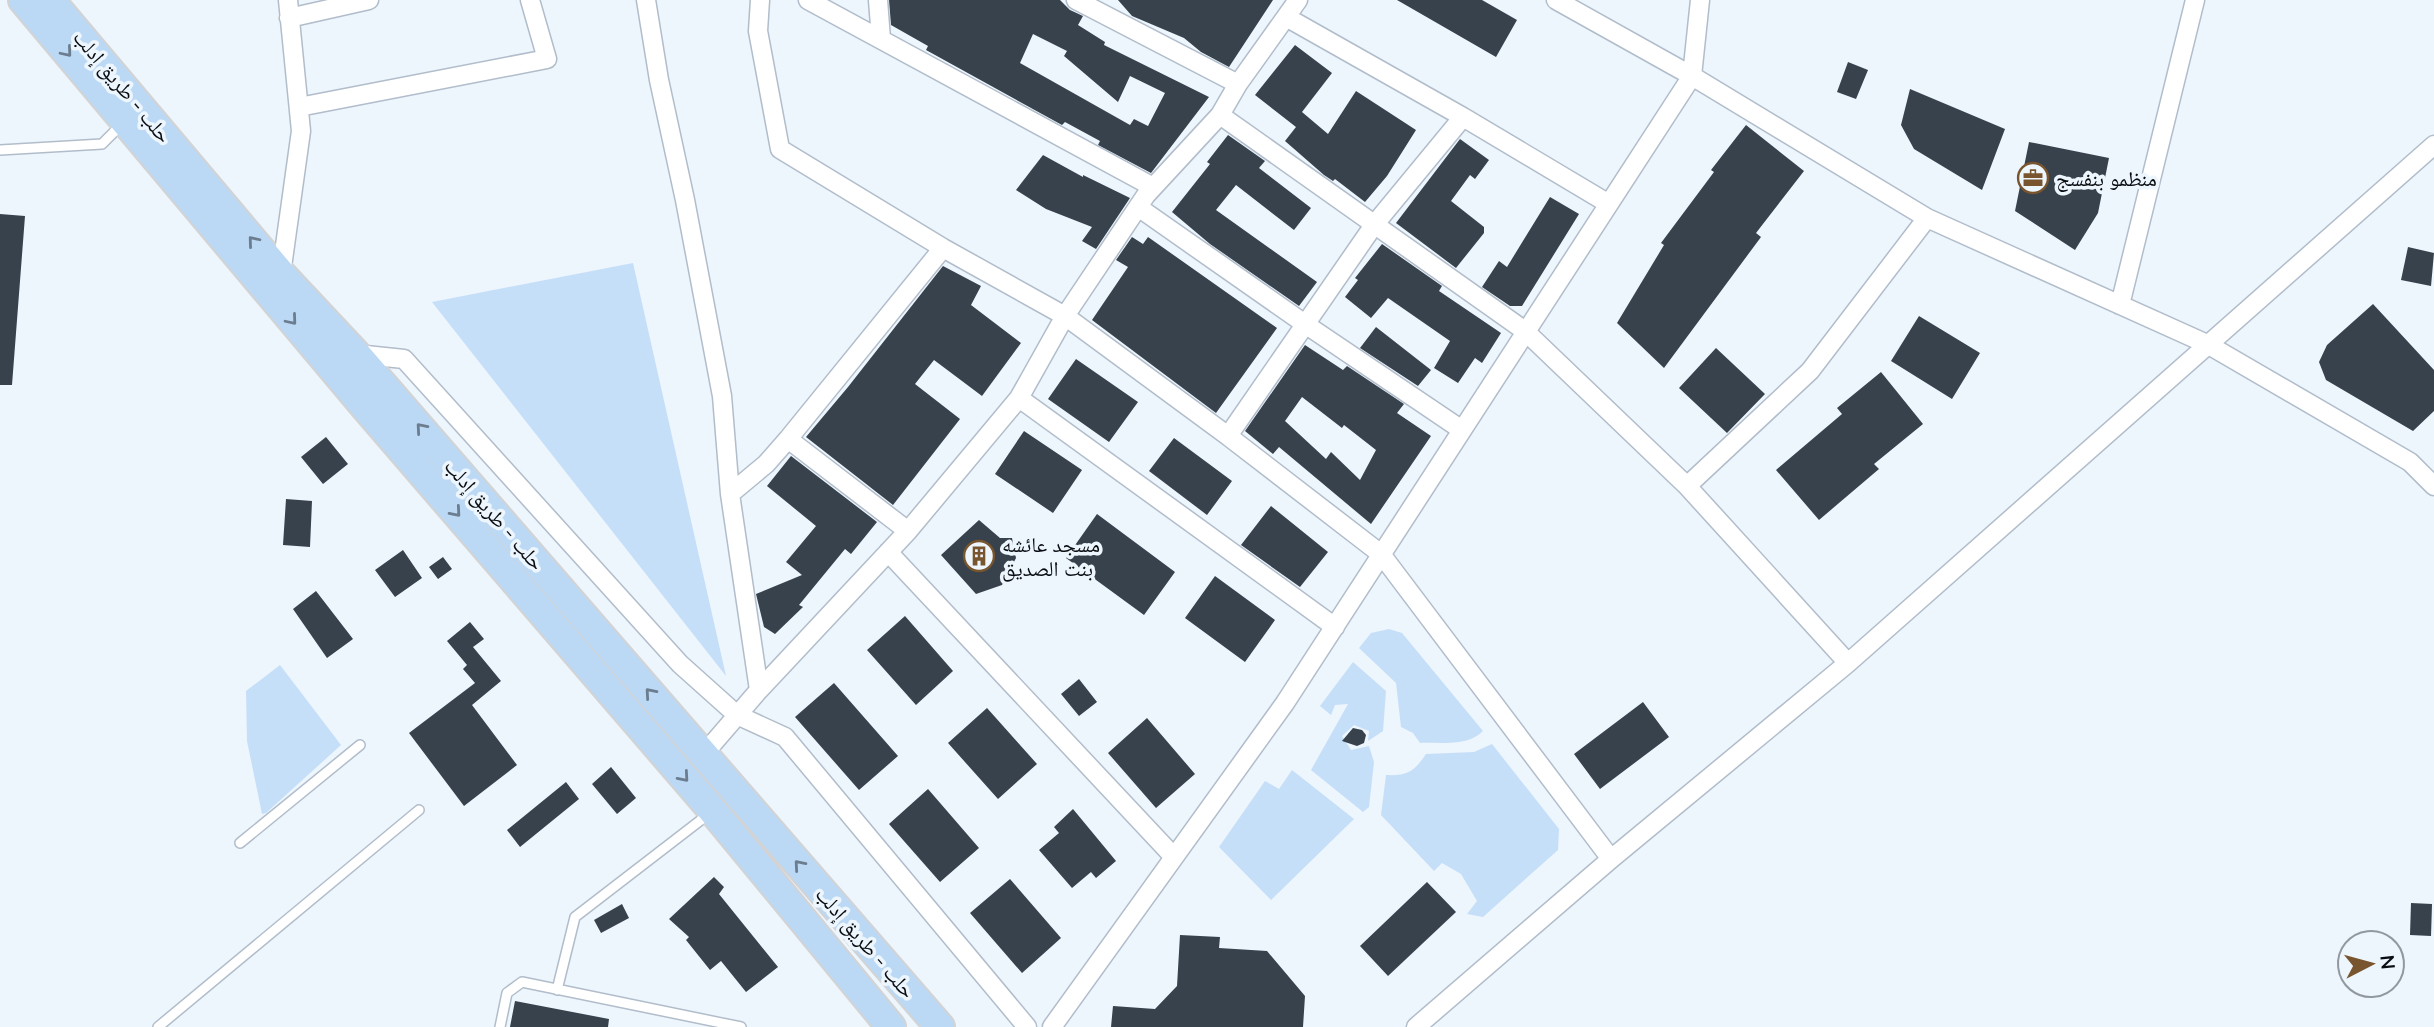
<svg xmlns="http://www.w3.org/2000/svg" width="2434" height="1027" font-family="Mulish,'Noto Naskh Arabic',sans-serif">
<style>
.green{fill:#c6dff8}
.building{fill:#37424c;fill-rule:evenodd}
.lines{fill:none;stroke-linecap:round;stroke-linejoin:round}
.lane-casing{stroke:#b1bdca;stroke-width:12}
.street-casing{stroke:#b1bdca;stroke-width:21}
.primary-casing{stroke:#d3d3d4;stroke-width:32}
.lane{stroke:#fff;stroke-width:9}
.street{stroke:#fff;stroke-width:18}
.primary{stroke:#bbd9f5;stroke-width:28}
.oneway{stroke:#6b7d8e}
.labels{text-anchor:middle;dominant-baseline:central;stroke-width:7;stroke-linejoin:round;paint-order:stroke}
.street-label{font-size:21px;fill:#090d11;stroke:#edf5fd}
.poi-label{font-size:21px;fill:#090d11;stroke:#edf5fd;text-anchor:start}
</style>
<rect width="100%" height="100%" fill="#edf5fd"/>
<path class="green" d="M 633,263 L 726,676 L 432,302 Z
M 1389,629 L 1402,633 L 1483,731 C 1468,747 1440,742 1420,743 L 1413,733 L 1401,727 L 1396,683 L 1359,648 L 1371,633 Z
M 1353,662 L 1386,691 L 1383,731 L 1368,741 L 1369,731 L 1354,725 L 1342,736 L 1351,750 L 1369,746 L 1374,762 L 1369,807 L 1363,812 L 1311,770 L 1348,704 L 1335,705 L 1331,715 L 1320,706 Z
M 280,665 L 341,745 L 266,813 L 262,814 L 247,741 L 246,691 Z
M 1492,744 L 1559,829 L 1558,850 L 1483,917 L 1467,914 L 1477,901 L 1461,874 L 1442,863 L 1434,871 L 1381,815 L 1386,775 C 1407,776 1414,772 1426,754 L 1474,752 Z
M 1292,770 L 1354,819 L 1271,900 L 1219,847 L 1265,781 L 1279,789 Z"/>
<path class="building" d="M 889,0 L 1060,0 L 1070,10 L 1083,16 L 1078,25 L 1105,42 L 1104,45 L 1209,97 L 1151,173 L 1098,145 L 1100,141 L 1065,122 L 1062,125 L 926,50 L 928,46 L 891,25 ZM 1033,34 L 1067,51 L 1064,56 L 1118,102 L 1130,76 L 1165,93 L 1148,126 L 1134,119 L 1130,125 L 1020,63 Z
M 1118,0 L 1273,0 L 1229,67 L 1201,52 L 1184,38 L 1132,16 Z
M 1397,0 L 1482,0 L 1517,20 L 1496,57 Z
M 1295,45 L 1332,73 L 1302,112 L 1328,134 L 1356,91 L 1416,130 L 1387,176 L 1365,202 L 1335,179 L 1333,181 L 1324,175 L 1285,141 L 1296,127 L 1255,95 Z
M 1848,62 L 1868,70 L 1856,99 L 1837,92 Z
M 1910,89 L 2005,129 L 1982,190 L 1914,149 L 1901,125 Z
M 1746,125 L 1804,171 L 1756,233 L 1761,237 L 1664,368 L 1617,323 L 1664,245 L 1661,243 L 1714,172 L 1711,170 Z
M 1228,135 L 1265,161 L 1259,168 L 1311,208 L 1294,230 L 1236,185 L 1216,210 L 1317,282 L 1299,306 L 1210,244 L 1172,212 L 1210,164 L 1207,162 Z
M 1460,139 L 1489,160 L 1475,179 L 1470,175 L 1451,201 L 1484,227 L 1484,233 L 1456,268 L 1396,223 Z
M 2029,142 L 2109,158 L 2098,213 L 2075,250 L 2015,211 Z
M 1043,155 L 1083,177 L 1083,175 L 1130,198 L 1096,249 L 1082,241 L 1092,227 L 1046,209 L 1016,190 Z
M 1550,197 L 1579,214 L 1522,306 L 1510,306 L 1482,287 L 1499,261 L 1507,267 Z
M 0,214 L 25,216 L 12,385 L 0,385 Z
M 1132,237 L 1143,244 L 1148,237 L 1277,328 L 1216,413 L 1092,320 L 1128,267 L 1116,260 Z
M 1382,244 L 1442,286 L 1439,291 L 1501,333 L 1482,363 L 1475,358 L 1458,383 L 1434,368 L 1450,341 L 1388,298 L 1371,318 L 1345,297 L 1358,280 L 1355,278 Z
M 2408,247 L 2434,253 L 2431,286 L 2401,280 Z
M 943,266 L 981,286 L 971,305 L 1021,343 L 982,396 L 934,360 L 915,384 L 960,419 L 893,505 L 806,437 L 848,387 Z
M 2373,304 L 2434,370 L 2434,411 L 2413,431 L 2326,380 L 2319,362 L 2327,345 Z
M 1919,316 L 1980,353 L 1952,399 L 1891,361 Z
M 1376,327 L 1431,370 L 1418,386 L 1360,348 Z
M 1305,345 L 1343,370 L 1347,366 L 1404,404 L 1397,413 L 1431,436 L 1371,524 L 1279,447 L 1273,454 L 1245,431 ZM 1302,397 L 1342,428 L 1344,425 L 1376,450 L 1360,480 L 1331,452 L 1326,459 L 1285,421 Z
M 1716,348 L 1765,394 L 1727,433 L 1679,388 Z
M 1076,359 L 1138,402 L 1109,442 L 1048,399 Z
M 1881,372 L 1923,424 L 1874,464 L 1879,469 L 1819,520 L 1776,470 L 1842,414 L 1837,408 Z
M 1024,431 L 1082,470 L 1053,513 L 995,474 Z
M 326,437 L 348,464 L 323,484 L 301,457 Z
M 1174,438 L 1232,481 L 1207,515 L 1149,471 Z
M 791,456 L 877,522 L 851,554 L 845,549 L 799,605 L 803,607 L 775,634 L 764,627 L 756,594 L 802,575 L 786,562 L 816,526 L 767,486 Z
M 286,499 L 312,501 L 310,547 L 283,545 Z
M 1271,506 L 1328,552 L 1300,587 L 1241,545 Z
M 1097,514 L 1175,572 L 1144,615 L 1066,558 Z
M 979,520 L 1000,538 L 1012,538 L 1016,558 L 1002,585 L 976,594 L 941,555 Z
M 403,550 L 422,578 L 395,597 L 375,570 Z
M 443,557 L 452,569 L 438,579 L 429,567 Z
M 1215,576 L 1275,620 L 1245,662 L 1185,618 Z
M 316,591 L 353,639 L 327,658 L 293,609 Z
M 905,616 L 953,671 L 916,705 L 867,650 Z
M 470,622 L 484,639 L 473,647 L 501,681 L 472,705 L 517,765 L 464,806 L 409,733 L 475,683 L 463,669 L 467,665 L 447,641 Z
M 1079,679 L 1097,702 L 1079,716 L 1061,694 Z
M 834,683 L 898,756 L 859,790 L 795,717 Z
M 1643,702 L 1669,737 L 1600,789 L 1574,754 Z
M 987,708 L 1037,764 L 998,799 L 948,743 Z
M 1147,718 L 1195,774 L 1156,808 L 1108,753 Z
M 1353,728 L 1362,730 L 1366,735 L 1364,743 L 1357,746 L 1342,741 Z
M 611,767 L 636,798 L 617,814 L 592,784 Z
M 566,782 L 579,799 L 520,847 L 507,830 Z
M 928,789 L 979,848 L 940,882 L 889,824 Z
M 1073,809 L 1116,861 L 1096,878 L 1091,872 L 1072,888 L 1039,850 L 1059,833 L 1054,827 Z
M 714,877 L 724,887 L 719,894 L 778,967 L 746,992 L 721,961 L 710,970 L 686,940 L 689,937 L 669,919 Z
M 1010,879 L 1061,938 L 1022,973 L 970,913 Z
M 1427,882 L 1456,912 L 1388,976 L 1360,946 Z
M 2411,903 L 2432,904 L 2431,936 L 2410,935 Z
M 622,904 L 629,918 L 601,933 L 594,920 Z
M 1180,935 L 1220,937 L 1219,948 L 1267,951 L 1305,996 L 1303,1027 L 1111,1027 L 1113,1006 L 1155,1009 L 1177,986 Z
M 515,1001 L 609,1019 L 608,1027 L 510,1027 Z"/>
<g class="lines">
<g class="lane-casing">
<path id="lane" d="M 0,150 L 102,144 L 123,123
M 240,843 L 360,745
M 557,990 L 575,917 L 710,813
M 158,1027 L 419,810
M 500,1027 L 507,993 L 522,982 L 741,1027"/>
</g>
<g class="street-casing">
<path id="street" d="M 646,0 L 659,80 L 685,200 L 722,396 L 730,494 L 759,690
M 760,0 L 758,31 L 780,149 L 943,248 L 1065,316 L 1228,436 L 1381,554 L 1611,859
M 808,0 L 1153,187
M 878,0 L 881,39
M 1076,0 L 1238,84
M 1556,0 L 1692,76 L 1927,218 L 2207,344 L 2410,462 L 2434,486
M 1286,17 L 1463,117 L 1609,204
M 289,18 L 369,0
M 299,107 L 547,59 L 530,0
M 1220,115 L 1525,331 L 1687,486 L 1810,371 L 1927,218
M 1138,207 L 1305,324 L 1462,430
M 281,274 L 301,131 L 288,0
M 2120,305 L 2195,0
M 356,354 L 404,359 L 680,664 L 737,715 L 785,737 L 1027,1027
M 1019,398 L 1335,627
M 1228,436 L 1374,225 L 1463,117
M 788,439 L 908,531
M 1687,486 L 1848,663
M 730,494 L 766,464 L 788,439 L 943,248
M 888,552 L 1174,857
M 703,755 L 759,690 L 908,531 L 1019,398 L 1065,316 L 1146,195 L 1220,115 L 1238,84 L 1298,0
M 1052,1027 L 1285,703 L 1692,76 L 1700,0
M 1416,1027 L 1611,859 L 1848,663 L 2434,145"/>
</g>
<g class="primary-casing">
<path id="primary" d="M 23,0 L 365,407 L 713,811 L 891,1027
M 50,0 L 281,274 L 356,354 L 940,1027"/>
</g>
<use href="#lane" class="lane"/>
<use href="#street" class="street"/>
<use href="#primary" class="primary"/>
</g>
<defs><path id="oneway-chevron" d="M-2-3.5L2.5 0L-2 3.5" fill="none" stroke-width="1.6" stroke-linecap="round" stroke-linejoin="round" transform="scale(1.75)"/></defs>
<g class="oneway">
<use href="#oneway-chevron" transform="translate(67 52) rotate(50)"/>
<use href="#oneway-chevron" transform="translate(253 241) rotate(-130)"/>
<use href="#oneway-chevron" transform="translate(292 320) rotate(50)"/>
<use href="#oneway-chevron" transform="translate(421 428) rotate(-131)"/>
<use href="#oneway-chevron" transform="translate(456 512) rotate(49)"/>
<use href="#oneway-chevron" transform="translate(650 693) rotate(-131)"/>
<use href="#oneway-chevron" transform="translate(684 777) rotate(49)"/>
<use href="#oneway-chevron" transform="translate(799 865) rotate(-131)"/>
</g>
<defs>
<g id="office-ring" transform="scale(1.575)"><circle r="9.5" fill="#edf5fd" stroke="#78552e" stroke-width="1.5"/><path d="M-6-3h4V-5.5h4V-3h4V5H-6ZM-1-4.5V-3h2v-1.5ZM-6 0V1H6V0Z" fill="#78552e"/></g>
<g id="building-ring" transform="scale(1.575)"><circle r="9.5" fill="#edf5fd" stroke="#78552e" stroke-width="1.5"/><path d="M-4-6H4V6H1V3H-1V6H-4ZM-2.5-4.3h1.7v1.8h-1.7ZM.8-4.3h1.7v1.8H.8ZM-2.5-1h1.7V.8h-1.7ZM.8-1h1.7V.8H.8Z" fill="#78552e"/></g>
</defs>
<g fill-rule="evenodd">
<use href="#office-ring" x="2033" y="178"/>
<use href="#building-ring" x="979" y="556"/>
</g>
<g class="labels">
<g class="street-label">
<text transform="translate(123 86) rotate(50)">حلب - طريق إدلب</text>
<text transform="translate(495 514) rotate(49)">حلب - طريق إدلب</text>
<text transform="translate(866 942) rotate(49)">حلب - طريق إدلب</text>
</g>
<g class="poi-label">
<text x="2056" y="178">منظمو بنفسج</text>
<text x="1002" y="544">مسجد عائشه<tspan x="1002" dy="24">بنت الصديق</tspan></text>
</g>
</g>
<g transform="translate(2371 964) rotate(84)"><circle r="33" fill="#edf5fd" stroke="#92989f" stroke-width="2"/>
<path d="M0-5L12 26L0 18L-12 26Z" fill="#78552e"/>
<text y="-10" font-size="19" font-weight="bold" text-anchor="middle" fill="#090d11">N</text>
</g>
</svg>
